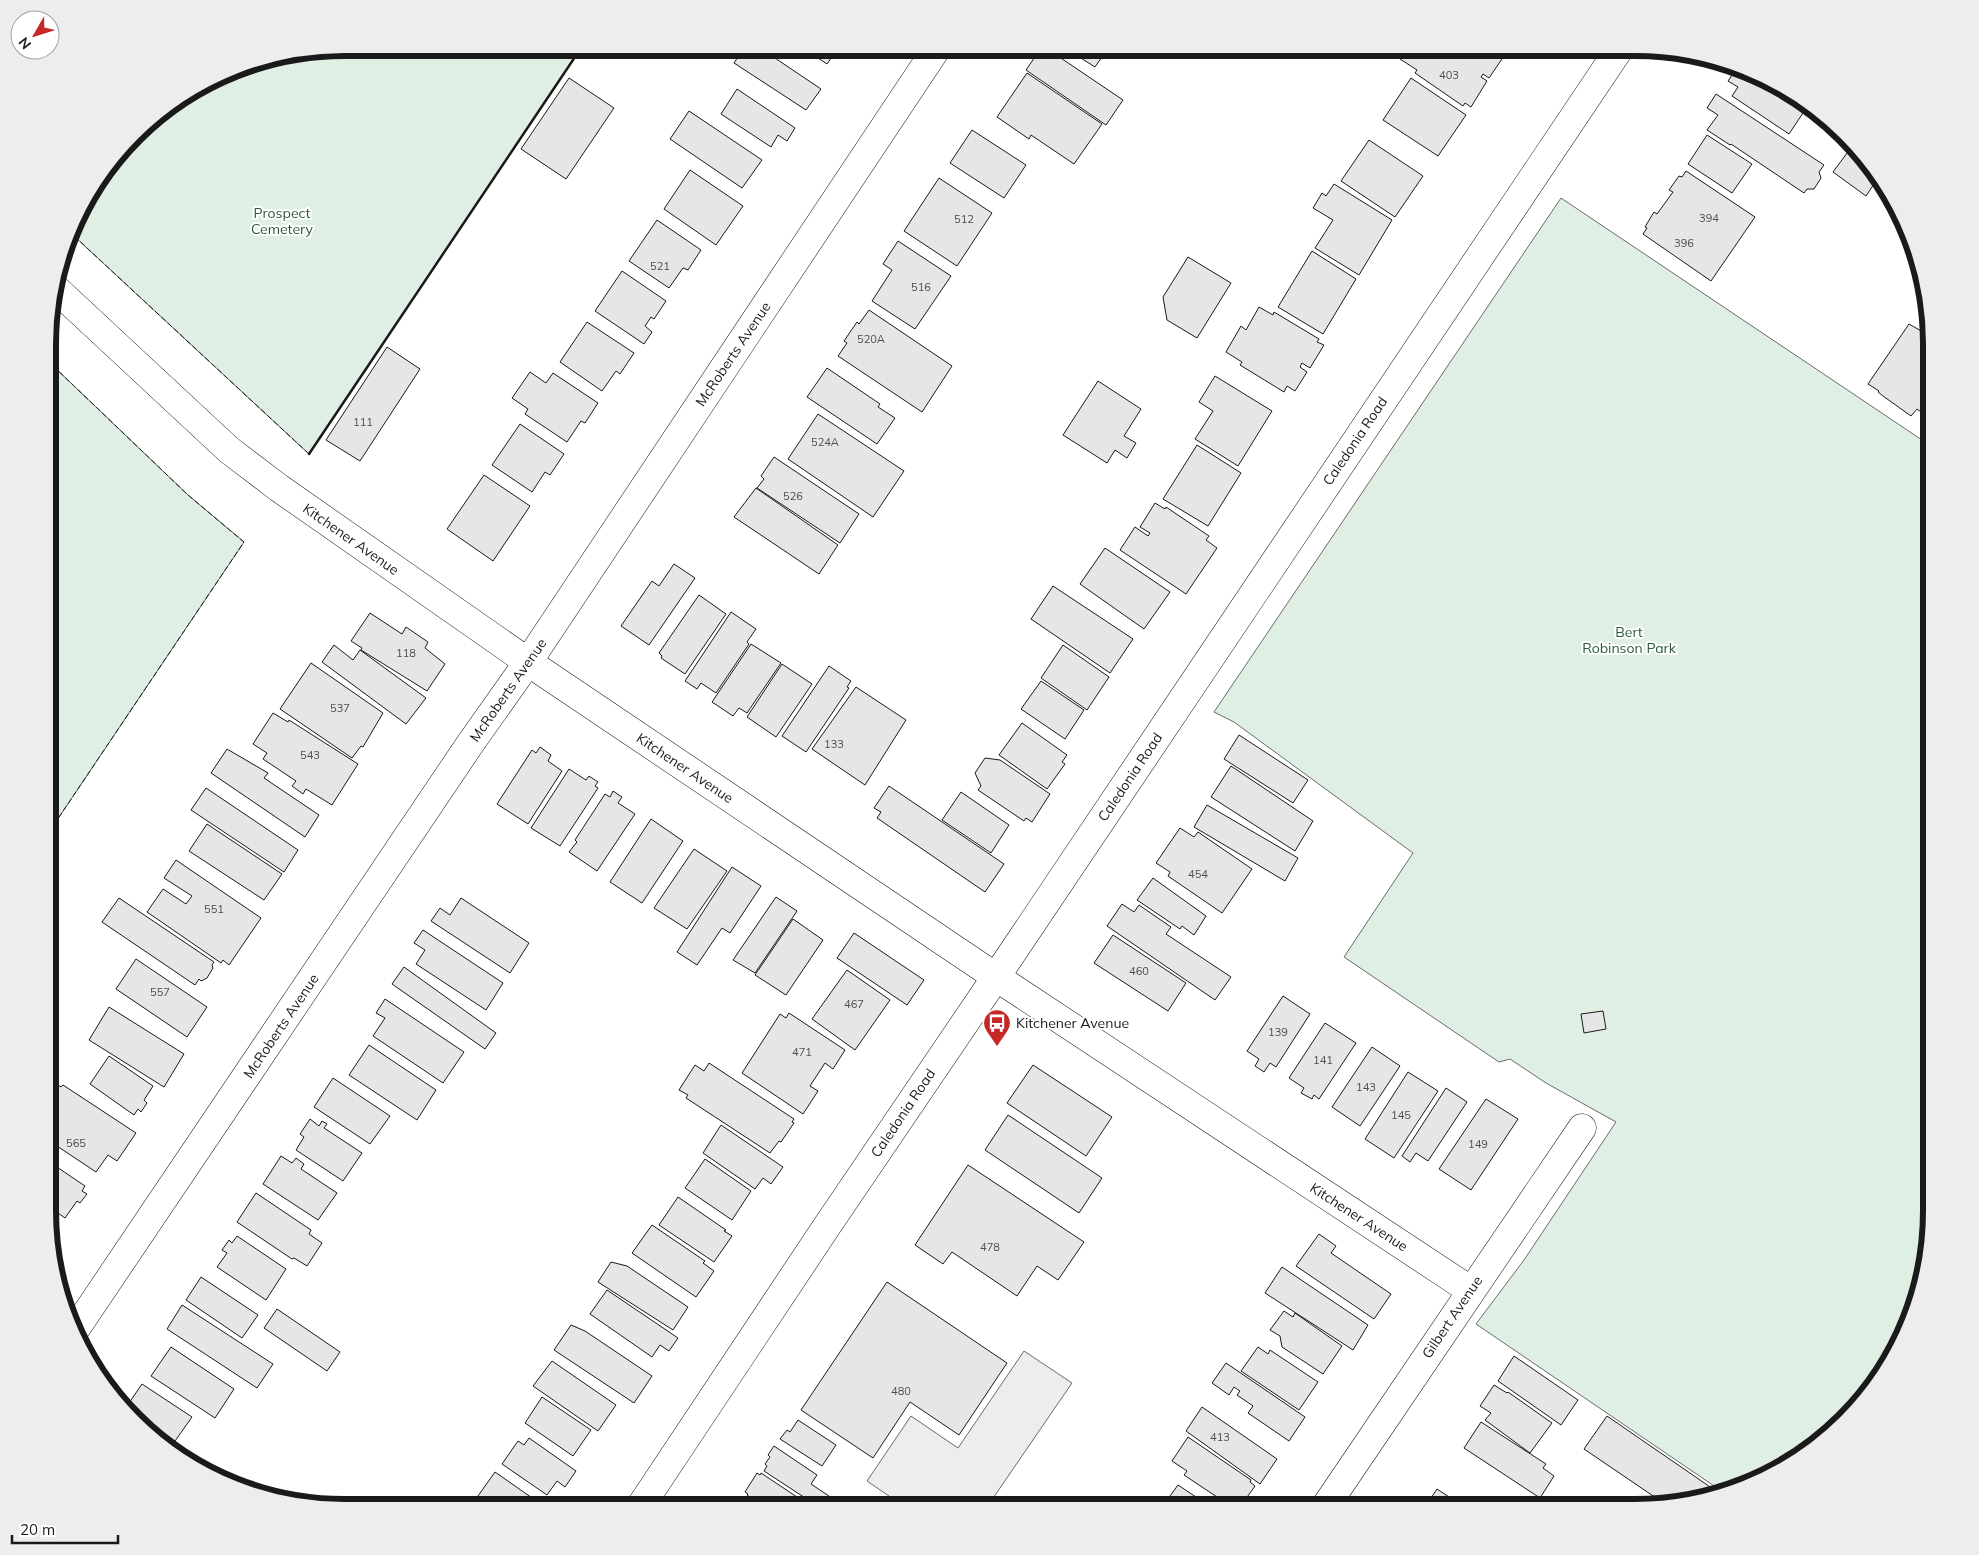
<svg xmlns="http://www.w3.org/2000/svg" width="1979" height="1555" font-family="Mulish,sans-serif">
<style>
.green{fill:#e0efe3;stroke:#6a6a6a}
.parking{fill:#ededed;stroke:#6a6a6a}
.building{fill:#e6e6e6;stroke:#1a1a1a}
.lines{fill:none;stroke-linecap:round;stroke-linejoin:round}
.minor-casing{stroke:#1a1a1a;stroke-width:29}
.tertiary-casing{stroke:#1a1a1a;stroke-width:29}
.minor{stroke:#fff;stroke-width:28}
.tertiary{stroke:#fff;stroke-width:28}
.fence{stroke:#1a1a1a;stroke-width:1;stroke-dasharray:6 2.5;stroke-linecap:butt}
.wall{stroke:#1a1a1a;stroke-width:2.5}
.labels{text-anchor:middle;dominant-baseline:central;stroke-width:4;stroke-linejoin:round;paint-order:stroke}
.number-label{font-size:11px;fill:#4d4d4d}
.park-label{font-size:14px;fill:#2b5a34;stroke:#fff}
.street-label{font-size:14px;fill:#1a1a1a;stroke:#fff}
.poi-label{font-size:14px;fill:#1a1a1a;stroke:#fff;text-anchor:start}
.rim{fill:none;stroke:#1a1a1a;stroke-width:6}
</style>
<rect width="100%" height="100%" fill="#fff"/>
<path class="green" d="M 345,48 L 581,48 L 309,454 L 74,236 L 87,196 L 149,121 L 249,63 Z
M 1561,198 L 1931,446 L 1931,552 L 1924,562 L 1931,574 L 1931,1230 L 1909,1324 L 1858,1406 L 1815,1446 L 1748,1485 L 1720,1490 L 1476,1324 L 1524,1260 L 1616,1122 L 1546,1083 L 1510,1059 L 1499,1062 L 1344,957 L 1413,853 L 1234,722 L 1214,712 Z
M 50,363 L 188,495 L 244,542 L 49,832 Z"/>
<path class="parking" d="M 1024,1351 L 1072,1383 L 987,1507 L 905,1507 L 867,1481 L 911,1416 L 958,1448 Z"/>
<path class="building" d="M 744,48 L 760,48 L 762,50 L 763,48 L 776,48 L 778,49 L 772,56 L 821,89 L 806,110 L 734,63 Z
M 803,48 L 838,48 L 827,64 Z
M 1041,48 L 1046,48 L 1123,100 L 1106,125 L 1026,70 Z
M 1065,48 L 1108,48 L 1095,67 Z
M 1408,48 L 1500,48 L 1506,53 L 1489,78 L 1483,74 L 1481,77 L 1487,81 L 1471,107 L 1465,103 L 1463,106 L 1415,73 L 1417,70 L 1400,59 Z
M 1737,68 L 1747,74 L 1749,71 L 1807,107 L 1789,134 L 1732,96 L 1738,87 L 1728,81 Z
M 1027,73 L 1102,124 L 1074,164 L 1031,135 L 1029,139 L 997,117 Z
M 569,78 L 614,108 L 566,179 L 521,149 Z
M 1411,78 L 1466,115 L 1438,156 L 1383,120 Z
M 737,89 L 795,128 L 787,141 L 778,135 L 771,147 L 721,114 Z
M 1716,94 L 1824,165 L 1819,172 L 1821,178 L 1814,189 L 1807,189 L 1804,193 L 1731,144 L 1730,145 L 1707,130 L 1718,115 L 1707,108 Z
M 689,111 L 762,160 L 742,188 L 670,139 Z
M 972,130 L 1026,165 L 1004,198 L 950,163 Z
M 1707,135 L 1752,164 L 1732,193 L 1688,164 Z
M 1369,140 L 1423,176 L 1395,217 L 1341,181 Z
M 1853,145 L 1870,164 L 1878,178 L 1866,196 L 1833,172 Z
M 690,170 L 743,206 L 716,245 L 664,209 Z
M 1686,171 L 1755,217 L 1711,281 L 1643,234 L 1647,228 L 1645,227 L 1654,212 L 1657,214 L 1673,192 L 1669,190 L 1679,176 L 1682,177 Z
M 939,178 L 992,213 L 957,266 L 904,231 Z
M 1334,184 L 1392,220 L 1359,275 L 1315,248 L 1333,220 L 1313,208 L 1322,193 L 1326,196 Z
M 657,220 L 701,250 L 688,270 L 683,268 L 669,288 L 629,261 Z
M 898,241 L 951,276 L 915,329 L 872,301 L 892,270 L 883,264 Z
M 1312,251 L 1356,279 L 1323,334 L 1278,307 Z
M 1188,257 L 1231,283 L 1197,338 L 1167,320 L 1163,297 Z
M 622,271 L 666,301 L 654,319 L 651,317 L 645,326 L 652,332 L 644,344 L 595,311 Z
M 1259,307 L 1273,315 L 1274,312 L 1319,339 L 1317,342 L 1324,345 L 1310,368 L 1302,363 L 1300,367 L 1307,372 L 1295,391 L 1287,386 L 1284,392 L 1240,365 L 1242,362 L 1226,352 L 1241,326 L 1246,330 Z
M 869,310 L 952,366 L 922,412 L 838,356 L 847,343 L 844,341 L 857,322 L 859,324 Z
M 587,322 L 634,353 L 620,374 L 616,371 L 602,391 L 560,362 Z
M 1909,324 L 1930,336 L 1931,344 L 1931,419 L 1917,409 L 1911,416 L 1883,396 L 1878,392 L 1879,391 L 1868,384 Z
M 387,347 L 420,369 L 360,461 L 326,440 Z
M 827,368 L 880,404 L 878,407 L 895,418 L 877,444 L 807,397 Z
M 530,372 L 546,383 L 553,373 L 598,403 L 585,423 L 581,421 L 567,442 L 525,414 L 528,409 L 512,398 Z
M 1215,376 L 1272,411 L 1238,466 L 1195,439 L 1213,411 L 1199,402 Z
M 1098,381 L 1141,409 L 1124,436 L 1136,443 L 1127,458 L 1115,450 L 1107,463 L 1063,435 Z
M 818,414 L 904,471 L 873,517 L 788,459 Z
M 520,424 L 564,454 L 550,475 L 545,472 L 532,492 L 492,465 Z
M 1197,445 L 1241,473 L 1208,526 L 1163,499 Z
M 774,457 L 859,514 L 840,543 L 757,488 L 764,479 L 761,476 Z
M 484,475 L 530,506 L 493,561 L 447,529 Z
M 756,488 L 838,545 L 819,574 L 734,517 Z
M 1155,503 L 1165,509 L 1166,507 L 1209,536 L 1206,540 L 1217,548 L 1186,594 L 1120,550 L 1135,527 L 1148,536 L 1150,533 L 1140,527 Z
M 1105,548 L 1170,592 L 1144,629 L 1080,584 Z
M 674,564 L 695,578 L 649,645 L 621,626 L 652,581 L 659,586 Z
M 1053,586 L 1133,639 L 1110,673 L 1031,619 Z
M 699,595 L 726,614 L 685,674 L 661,658 L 662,656 L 659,653 Z
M 731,612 L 756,629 L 747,642 L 749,644 L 716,693 L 701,683 L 697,689 L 685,681 Z
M 370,613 L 402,634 L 406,627 L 428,642 L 425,648 L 445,664 L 427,691 L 361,650 L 362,648 L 351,641 Z
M 751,644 L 781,663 L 747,713 L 739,708 L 733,716 L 712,702 Z
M 334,645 L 353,660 L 360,650 L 426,698 L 406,724 L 322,662 Z
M 1063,645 L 1109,677 L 1087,710 L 1041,678 Z
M 311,663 L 383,713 L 363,747 L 361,746 L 352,758 L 280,709 Z
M 782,664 L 812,684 L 776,737 L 747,717 Z
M 829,666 L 851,681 L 847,687 L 849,688 L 806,752 L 782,736 Z
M 1041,681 L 1084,710 L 1065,739 L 1021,709 Z
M 856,687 L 906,720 L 865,785 L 812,749 Z
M 273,713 L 288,722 L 289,720 L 358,764 L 332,805 L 306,789 L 303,794 L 292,786 L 296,781 L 263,759 L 267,753 L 253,744 Z
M 1022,723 L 1067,755 L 1062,762 L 1065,764 L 1047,789 L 999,755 Z
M 1239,735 L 1308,780 L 1293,803 L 1224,759 Z
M 540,747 L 551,755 L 548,761 L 562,771 L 528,824 L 497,804 L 532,750 L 536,753 Z
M 227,749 L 268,773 L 264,778 L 319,815 L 305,837 L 211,773 Z
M 985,758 L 1000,760 L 1050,794 L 1032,822 L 1026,818 L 1024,821 L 978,790 L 981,786 L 975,773 Z
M 1231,766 L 1313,821 L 1295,851 L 1211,797 Z
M 569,769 L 586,780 L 589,776 L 598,782 L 595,786 L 598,788 L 560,846 L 531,828 Z
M 889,786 L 1004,864 L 985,892 L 877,818 L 881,812 L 874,808 Z
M 206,788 L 298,850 L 284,872 L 191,810 Z
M 613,791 L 622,797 L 618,803 L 635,814 L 597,871 L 569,852 L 577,842 L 575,840 L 605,794 L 610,797 Z
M 961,792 L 1009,825 L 991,853 L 942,820 Z
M 1207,805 L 1298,858 L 1285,881 L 1194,827 Z
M 651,819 L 683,841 L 642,903 L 610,882 Z
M 207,824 L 282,874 L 264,900 L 189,851 Z
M 1180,828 L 1194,837 L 1198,832 L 1252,869 L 1222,913 L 1168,876 L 1170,872 L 1156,863 Z
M 694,849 L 727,871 L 687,929 L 654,908 Z
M 176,860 L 261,918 L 229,965 L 223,960 L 221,963 L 147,912 L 163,889 L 186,904 L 192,896 L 164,878 Z
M 732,867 L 761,886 L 730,933 L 722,928 L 697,965 L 677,952 Z
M 1153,878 L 1206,916 L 1194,935 L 1182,926 L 1180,929 L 1137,900 Z
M 776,897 L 797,911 L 755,973 L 733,960 Z
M 119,898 L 214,962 L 212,965 L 213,968 L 207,978 L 201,981 L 199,979 L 195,985 L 102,922 Z
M 461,898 L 529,943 L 510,973 L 431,921 L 440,908 L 450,915 Z
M 1122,904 L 1134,912 L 1139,905 L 1171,927 L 1166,934 L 1231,977 L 1215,1000 L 1107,926 Z
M 793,919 L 823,940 L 786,995 L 755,975 Z
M 423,930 L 503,983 L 486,1010 L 416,964 L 425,950 L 414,943 Z
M 854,933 L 924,980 L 907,1005 L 837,958 Z
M 1113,935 L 1186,983 L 1168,1011 L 1094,963 Z
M 136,959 L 207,1007 L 187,1037 L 116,989 Z
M 404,967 L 496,1033 L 485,1049 L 392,984 Z
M 847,970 L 890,1000 L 855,1050 L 812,1019 Z
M 1283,996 L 1310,1014 L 1276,1067 L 1270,1063 L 1264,1072 L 1255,1066 L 1259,1059 L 1247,1051 Z
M 385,999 L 464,1052 L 443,1083 L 373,1036 L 385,1018 L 376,1013 Z
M 109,1007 L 184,1054 L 164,1087 L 89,1040 Z
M 1603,1011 L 1606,1029 L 1584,1033 L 1581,1014 Z
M 789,1013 L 845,1050 L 833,1069 L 825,1063 L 810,1086 L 818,1091 L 803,1114 L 742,1073 L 780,1014 L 786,1018 Z
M 1325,1023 L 1356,1043 L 1319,1099 L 1314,1095 L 1312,1099 L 1301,1093 L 1304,1088 L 1289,1078 Z
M 369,1045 L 436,1090 L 417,1120 L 349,1075 Z
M 1372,1047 L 1400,1066 L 1360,1126 L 1332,1107 Z
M 109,1056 L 153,1086 L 144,1100 L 147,1103 L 141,1112 L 138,1109 L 134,1115 L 90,1084 Z
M 709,1063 L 794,1119 L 792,1122 L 794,1123 L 781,1142 L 779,1141 L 770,1153 L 686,1098 L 688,1095 L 679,1090 L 695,1065 L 704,1071 Z
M 1033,1065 L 1112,1117 L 1086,1156 L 1007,1103 Z
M 1408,1072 L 1438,1091 L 1394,1158 L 1365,1139 Z
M 48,1078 L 61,1087 L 63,1085 L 136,1133 L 117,1161 L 108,1155 L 96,1172 L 48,1140 Z
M 333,1078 L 390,1116 L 370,1144 L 314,1107 Z
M 1446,1088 L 1467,1102 L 1428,1161 L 1416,1153 L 1410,1162 L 1402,1156 Z
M 1486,1099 L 1518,1119 L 1471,1190 L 1439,1169 Z
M 1008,1115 L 1102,1178 L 1079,1213 L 985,1150 Z
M 310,1119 L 319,1126 L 322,1121 L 327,1124 L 324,1128 L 362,1153 L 343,1181 L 296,1150 L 304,1137 L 300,1134 Z
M 721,1125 L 783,1167 L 771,1184 L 763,1178 L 755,1189 L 703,1153 Z
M 281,1156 L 292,1163 L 296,1158 L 304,1164 L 301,1169 L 337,1193 L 318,1220 L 263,1184 Z
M 705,1159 L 751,1191 L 732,1220 L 685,1188 Z
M 48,1161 L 85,1186 L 82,1191 L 87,1194 L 80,1203 L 77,1201 L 65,1218 L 48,1206 Z
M 968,1165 L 1084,1242 L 1058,1280 L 1037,1266 L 1017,1296 L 952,1252 L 943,1264 L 915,1245 Z
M 256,1193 L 311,1230 L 309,1234 L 322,1243 L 307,1266 L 294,1258 L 292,1259 L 237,1222 Z
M 678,1197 L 726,1230 L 724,1231 L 732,1236 L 714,1262 L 659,1225 Z
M 652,1225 L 705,1261 L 703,1263 L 714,1271 L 696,1297 L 632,1253 Z
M 1319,1234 L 1336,1246 L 1331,1253 L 1391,1294 L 1374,1319 L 1296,1266 Z
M 237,1236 L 286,1269 L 266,1300 L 217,1267 L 227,1253 L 222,1250 L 229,1240 L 232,1243 Z
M 611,1262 L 627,1266 L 688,1307 L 673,1330 L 598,1282 Z
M 1282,1267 L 1368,1325 L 1353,1350 L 1265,1293 Z
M 201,1277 L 258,1315 L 242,1338 L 186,1300 Z
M 887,1282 L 1007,1363 L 959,1435 L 910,1402 L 873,1458 L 801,1410 Z
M 607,1290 L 678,1338 L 669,1351 L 660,1345 L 652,1357 L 590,1314 Z
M 182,1305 L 273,1364 L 257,1388 L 167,1329 Z
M 277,1309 L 340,1352 L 327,1371 L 264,1328 Z
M 1284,1311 L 1293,1317 L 1295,1313 L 1342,1346 L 1323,1374 L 1282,1347 L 1280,1336 L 1270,1330 Z
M 571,1325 L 585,1331 L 652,1376 L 634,1403 L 554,1350 Z
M 171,1347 L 234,1389 L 215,1418 L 151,1376 Z
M 1258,1347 L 1268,1354 L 1270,1350 L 1318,1382 L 1299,1410 L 1241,1371 Z
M 1514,1356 L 1578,1400 L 1561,1425 L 1498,1381 Z
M 552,1361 L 616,1405 L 598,1431 L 533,1386 Z
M 1226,1363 L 1305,1417 L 1289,1441 L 1248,1413 L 1253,1406 L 1237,1395 L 1240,1391 L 1234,1387 L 1229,1395 L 1212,1383 Z
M 142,1384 L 192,1417 L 175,1441 L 134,1414 L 127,1406 Z
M 1494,1385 L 1507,1393 L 1508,1392 L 1552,1423 L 1530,1453 L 1485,1420 L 1491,1413 L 1480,1406 Z
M 542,1397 L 591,1430 L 573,1456 L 525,1423 Z
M 1202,1407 L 1277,1459 L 1260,1484 L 1186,1431 Z
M 1607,1416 L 1716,1491 L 1662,1502 L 1584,1449 Z
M 798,1420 L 836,1445 L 822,1466 L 780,1439 L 787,1430 L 790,1432 Z
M 1481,1422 L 1546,1464 L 1543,1468 L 1554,1476 L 1540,1498 L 1464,1448 Z
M 143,1426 L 168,1444 L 167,1445 L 149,1434 Z
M 1188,1437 L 1251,1480 L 1250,1482 L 1255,1486 L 1240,1507 L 1234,1505 L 1232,1507 L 1184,1475 L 1187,1471 L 1172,1461 Z
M 529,1438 L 576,1471 L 565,1487 L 557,1481 L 547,1495 L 502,1464 L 518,1441 L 524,1445 Z
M 774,1446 L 817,1475 L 811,1484 L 829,1496 L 822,1507 L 819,1507 L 764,1471 L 767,1466 L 765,1464 L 770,1457 L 768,1455 Z
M 495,1472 L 545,1507 L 478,1507 L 473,1503 Z
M 757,1473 L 760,1475 L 761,1473 L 812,1507 L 764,1507 L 747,1495 L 748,1494 L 745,1492 Z
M 1178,1485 L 1211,1507 L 1162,1507 Z
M 1437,1489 L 1464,1507 L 1425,1507 Z"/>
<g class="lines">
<g class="minor-casing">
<path id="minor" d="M 56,289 L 229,450 L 279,488 L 528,662 L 996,977 L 1470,1290
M 75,1330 L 470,744 L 528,662 L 937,48
M 1325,1507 L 1582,1128"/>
</g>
<g class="tertiary-casing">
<path id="tertiary" d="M 640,1507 L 827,1226 L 996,977 L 1620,48"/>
</g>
<use href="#minor" class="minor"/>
<use href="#tertiary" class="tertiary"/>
<path class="fence" d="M 74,236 L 309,454
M 49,832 L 244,542 L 188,495 L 50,363"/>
<path class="wall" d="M 309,454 L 581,48"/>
</g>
<defs>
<g id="bus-pin" transform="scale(1.4375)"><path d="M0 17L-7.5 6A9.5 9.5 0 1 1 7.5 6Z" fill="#c62828" stroke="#fff"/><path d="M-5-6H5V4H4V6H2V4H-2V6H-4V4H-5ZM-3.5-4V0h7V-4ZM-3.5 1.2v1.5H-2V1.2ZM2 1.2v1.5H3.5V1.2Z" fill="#fff"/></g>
</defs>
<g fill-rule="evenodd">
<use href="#bus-pin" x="997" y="1023"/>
</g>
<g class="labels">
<g class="number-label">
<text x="1449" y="75">403</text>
<text x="1709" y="218">394</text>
<text x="964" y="219">512</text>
<text x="1684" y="243">396</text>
<text x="660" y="266">521</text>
<text x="921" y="287">516</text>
<text x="871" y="339">520A</text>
<text x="363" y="422">111</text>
<text x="825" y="442">524A</text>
<text x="793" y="496">526</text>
<text x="406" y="653">118</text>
<text x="340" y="708">537</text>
<text x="834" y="744">133</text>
<text x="310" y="755">543</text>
<text x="1198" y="874">454</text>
<text x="214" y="909">551</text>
<text x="1139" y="971">460</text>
<text x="160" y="992">557</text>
<text x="854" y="1004">467</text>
<text x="1278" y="1032">139</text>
<text x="802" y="1052">471</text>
<text x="1323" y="1060">141</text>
<text x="1366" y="1087">143</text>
<text x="1401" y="1115">145</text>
<text x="76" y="1143">565</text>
<text x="1478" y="1144">149</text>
<text x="990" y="1247">478</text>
<text x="901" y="1391">480</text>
<text x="1220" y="1437">413</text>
</g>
<g class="park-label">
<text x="282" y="213">Prospect<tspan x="282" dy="16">Cemetery</tspan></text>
<text x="1629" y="632">Bert<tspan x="1629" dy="16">Robinson Park</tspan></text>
</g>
<g class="street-label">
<text transform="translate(733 354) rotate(-56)">McRoberts Avenue</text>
<text transform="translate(1355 441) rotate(-56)">Caledonia Road</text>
<text transform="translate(351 539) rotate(35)">Kitchener Avenue</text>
<text transform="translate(508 690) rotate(-55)">McRoberts Avenue</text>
<text transform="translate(685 768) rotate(34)">Kitchener Avenue</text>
<text transform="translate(1130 777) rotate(-56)">Caledonia Road</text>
<text transform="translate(281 1026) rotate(-56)">McRoberts Avenue</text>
<text transform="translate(903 1113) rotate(-56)">Caledonia Road</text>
<text transform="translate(1359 1217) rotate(33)">Kitchener Avenue</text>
<text transform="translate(1452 1317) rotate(-56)">Gilbert Avenue</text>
</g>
<g class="poi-label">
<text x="1016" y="1023">Kitchener Avenue</text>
</g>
</g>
<path d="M0 0H1979V1555H0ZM344 56H1635A288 288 0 0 1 1923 344V1211A288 288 0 0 1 1635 1499H344A288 288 0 0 1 56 1211V344A288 288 0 0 1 344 56Z" fill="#ededed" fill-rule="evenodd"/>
<path class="rim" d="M344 56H1635A288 288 0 0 1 1923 344V1211A288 288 0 0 1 1635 1499H344A288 288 0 0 1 56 1211V344A288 288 0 0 1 344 56Z"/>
<g transform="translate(35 35) rotate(231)"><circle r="24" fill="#ffffff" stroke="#a3a3a3"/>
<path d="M0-4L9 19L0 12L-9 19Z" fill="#c62828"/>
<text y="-8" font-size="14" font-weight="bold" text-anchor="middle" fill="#1a1a1a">N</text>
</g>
<path d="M12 1535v8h106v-8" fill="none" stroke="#1a1a1a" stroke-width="2.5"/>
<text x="20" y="1535" font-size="15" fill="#1a1a1a" stroke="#ffffff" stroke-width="4" paint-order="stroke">20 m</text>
</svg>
